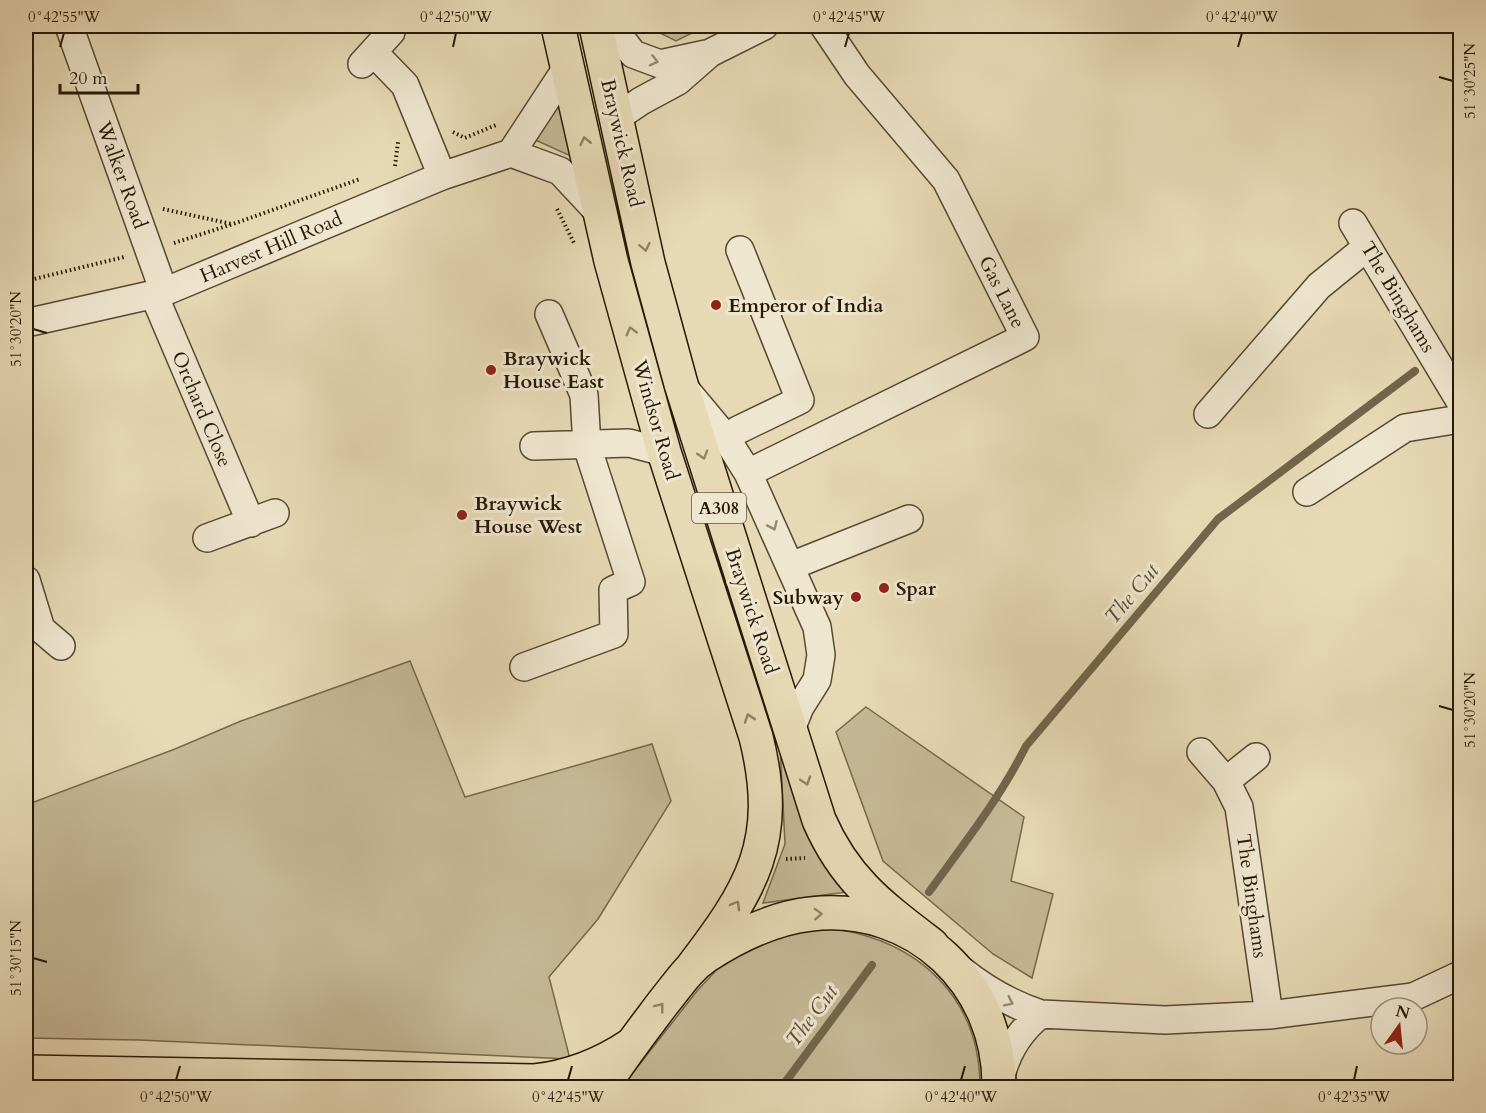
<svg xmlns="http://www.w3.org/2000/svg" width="1486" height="1113" font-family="Cardo,serif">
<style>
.green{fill:#c6b897;stroke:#76684e;stroke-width:1.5}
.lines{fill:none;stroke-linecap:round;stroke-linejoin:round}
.stream{stroke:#72654b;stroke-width:8}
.minor-casing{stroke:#564931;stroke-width:30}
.major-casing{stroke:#261905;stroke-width:36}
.highway-casing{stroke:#261905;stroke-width:36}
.path{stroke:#261905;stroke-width:4;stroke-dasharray:1.5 3;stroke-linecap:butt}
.minor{stroke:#efe6cf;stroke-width:27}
.major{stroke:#e7d9b5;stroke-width:33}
.highway{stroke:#e7d9b5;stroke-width:33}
.oneway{stroke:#958a74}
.oneway2{stroke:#908366}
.ticks{fill:none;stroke:#261905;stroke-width:2}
.poi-dot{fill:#8f2418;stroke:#efe6cf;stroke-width:2}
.labels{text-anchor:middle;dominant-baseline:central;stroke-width:6;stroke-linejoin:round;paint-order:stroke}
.shield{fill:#efe6cf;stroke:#625642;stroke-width:1.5}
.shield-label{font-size:18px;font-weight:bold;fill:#261905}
.street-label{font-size:20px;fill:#261905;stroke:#efe6cf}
.poi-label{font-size:20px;font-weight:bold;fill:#261905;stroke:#efe6cf;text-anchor:start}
.water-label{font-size:21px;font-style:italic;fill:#594c33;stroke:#efe6cf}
.neatline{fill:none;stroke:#261905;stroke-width:2}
.ticks-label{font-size:15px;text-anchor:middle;fill:#261905}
</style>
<rect width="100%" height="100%" fill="#e7d9b5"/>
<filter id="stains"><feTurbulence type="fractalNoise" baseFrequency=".00333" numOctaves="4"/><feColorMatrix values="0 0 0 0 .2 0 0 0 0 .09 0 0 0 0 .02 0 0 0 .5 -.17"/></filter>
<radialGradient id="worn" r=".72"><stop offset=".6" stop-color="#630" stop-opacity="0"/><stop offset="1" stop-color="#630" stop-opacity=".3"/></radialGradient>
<path class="green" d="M 646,26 L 706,26 L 676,41 Z
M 561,102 L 575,158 L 533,139 Z
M 410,661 L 465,797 L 652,744 L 671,801 L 598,919 L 549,977 L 570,1059 L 139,1040 L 26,1038 L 26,805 L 175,749 L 241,721 Z
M 866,707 L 1024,817 L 1011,881 L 1053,894 L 1032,978 L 993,954 L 883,861 L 836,732 Z
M 780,745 L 822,861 L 847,892 L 763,903 L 785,844 Z
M 834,929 C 919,941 980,998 980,1087 L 621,1088 L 697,991 L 722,964 L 736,952 L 791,930 Z"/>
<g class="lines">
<path class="stream" d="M 1460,347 L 1460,346
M 929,892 C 963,845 1000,798 1026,746 L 1218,519 L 1415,371
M 781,1088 L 872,965"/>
<g class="minor-casing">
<path id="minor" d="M 69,26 L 164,292
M 612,26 L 633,54 L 660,64 L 706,54
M 373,52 L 405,85 L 442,176
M 362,64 L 391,32 L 392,26
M 616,118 L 641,101 L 678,81 L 710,53 L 764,26
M 511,153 L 560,171 L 602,216
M 1353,223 L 1460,401
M 154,295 L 251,523
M 26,323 L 164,292 L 442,176 L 511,153 L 568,66
M 685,389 L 726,438 L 748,473 L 817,627 L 821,655 L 817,680 L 800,707 L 790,732
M 1208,414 L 1319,286 L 1367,247
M 726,438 L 738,430 L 800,400 L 740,250
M 534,446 L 629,443 L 664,452
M 748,473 L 1025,337 L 946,180 L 857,75 L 824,26
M 1307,492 L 1405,428 L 1460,419
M 207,538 L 275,513
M 791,566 L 909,519
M 26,580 L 41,629 L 61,646
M 524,667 L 614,634 L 613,590 L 631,582 L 587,446 L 584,395 L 549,314
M 1201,752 L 1226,781 L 1239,807 L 1269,1015
M 1226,781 L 1256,757
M 961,970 C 986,990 1010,1004 1041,1014 L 1165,1020 L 1269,1015 L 1413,997 L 1460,975
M 1000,1080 C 1006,1053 1019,1031 1041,1014"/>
</g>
<g class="major-casing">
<path id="major" d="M 558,26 L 611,261 L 664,452 L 756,737 C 782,842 752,889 690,970
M 596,26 L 648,263 L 681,384 L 819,820 C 845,880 881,906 932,945
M 602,1088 C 621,1058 642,1031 663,1003 C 677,986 688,968 706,956 C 737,936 773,918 811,914 C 915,902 1001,984 999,1088"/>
</g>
<g class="highway-casing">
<path id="highway" d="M 26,1072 L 535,1081 C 571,1077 601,1065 631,1045"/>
</g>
<path class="path" d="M 453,132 L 465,138 L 496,125
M 395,166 L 398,142
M 163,209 L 232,224
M 557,209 L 575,245
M 174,243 L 233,224 L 360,179
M 26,281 L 124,257
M 786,859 L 805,858"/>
<use href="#minor" class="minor"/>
<use href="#major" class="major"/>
<use href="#highway" class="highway"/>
</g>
<defs><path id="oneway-chevron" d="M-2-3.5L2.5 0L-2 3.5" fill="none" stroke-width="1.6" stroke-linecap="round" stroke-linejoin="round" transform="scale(1.5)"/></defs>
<g class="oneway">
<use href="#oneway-chevron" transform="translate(654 61) rotate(14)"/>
<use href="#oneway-chevron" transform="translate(773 526) rotate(66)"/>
<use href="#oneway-chevron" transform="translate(1009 1002) rotate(26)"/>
</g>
<g class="oneway2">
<use href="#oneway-chevron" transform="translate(585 141) rotate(-103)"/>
<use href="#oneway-chevron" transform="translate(645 247) rotate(78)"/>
<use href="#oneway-chevron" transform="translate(631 331) rotate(-105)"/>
<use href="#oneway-chevron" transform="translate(703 455) rotate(73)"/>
<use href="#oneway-chevron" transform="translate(749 718) rotate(-109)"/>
<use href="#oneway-chevron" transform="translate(806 781) rotate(72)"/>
<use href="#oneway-chevron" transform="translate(736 905) rotate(-60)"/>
<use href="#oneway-chevron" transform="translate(818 914) rotate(-2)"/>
<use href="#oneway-chevron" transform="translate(660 1007) rotate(-52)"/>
</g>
<path class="ticks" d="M 60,47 L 64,33M 453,47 L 456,33M 845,47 L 849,33M 1238,47 L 1242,33M 1439,77 L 1453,81M 33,329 L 47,333M 1439,706 L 1453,710M 33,958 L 47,962M 176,1080 L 180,1066M 568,1080 L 572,1066M 961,1080 L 965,1066M 1354,1080 L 1357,1066"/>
<g class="poi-dot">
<circle cx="716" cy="305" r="6"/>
<circle cx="491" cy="370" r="6"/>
<circle cx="462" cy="515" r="6"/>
<circle cx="884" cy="588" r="6"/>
<circle cx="856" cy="597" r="6"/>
</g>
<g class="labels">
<rect class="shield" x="692" y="493" width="54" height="30" rx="4.5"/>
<g class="shield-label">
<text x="719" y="508">A308</text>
</g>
<g class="street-label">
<text transform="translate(622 143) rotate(77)">Braywick Road</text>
<text transform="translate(122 175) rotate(70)">Walker Road</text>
<text transform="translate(271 247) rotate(-23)">Harvest Hill Road</text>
<text transform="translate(1002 292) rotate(63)">Gas Lane</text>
<text transform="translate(1398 297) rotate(59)">The Binghams</text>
<text transform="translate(202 409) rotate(67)">Orchard Close</text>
<text transform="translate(656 420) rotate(74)">Windsor Road</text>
<text transform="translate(752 611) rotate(72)">Braywick Road</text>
<text transform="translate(1252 896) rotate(82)">The Binghams</text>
</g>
<g class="poi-label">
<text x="728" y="305">Emperor of India</text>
<text x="503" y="358">Braywick<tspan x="503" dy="23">House East</tspan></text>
<text x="474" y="503">Braywick<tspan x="474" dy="23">House West</tspan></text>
<text x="896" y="588">Spar</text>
<text x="844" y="597" text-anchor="end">Subway</text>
</g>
<g class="water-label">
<text transform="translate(1132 594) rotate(-50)">The Cut</text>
<text transform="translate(812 1016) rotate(-53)">The Cut</text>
</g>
</g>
<rect width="1486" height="1113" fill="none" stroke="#e7d9b5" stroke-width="66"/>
<g transform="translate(1399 1026) rotate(15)"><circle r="28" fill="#efe6cf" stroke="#9f947e" stroke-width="1.5"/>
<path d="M0-4.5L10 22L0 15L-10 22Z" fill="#8f2418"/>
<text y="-9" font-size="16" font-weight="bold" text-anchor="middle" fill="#261905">N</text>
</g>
<path d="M60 84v9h78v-9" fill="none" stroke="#261905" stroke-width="3"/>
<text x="69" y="84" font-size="18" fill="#261905" stroke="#efe6cf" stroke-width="4.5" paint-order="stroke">20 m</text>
<rect x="33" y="33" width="1420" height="1047" class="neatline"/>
<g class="ticks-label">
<text x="64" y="22">0°42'55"W</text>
<text x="456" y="22">0°42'50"W</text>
<text x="849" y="22">0°42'45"W</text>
<text x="1242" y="22">0°42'40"W</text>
<text transform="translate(1470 81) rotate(-90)" y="5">51°30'25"N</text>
<text transform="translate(16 329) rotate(-90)" y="5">51°30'20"N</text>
<text transform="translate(1470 710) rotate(-90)" y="5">51°30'20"N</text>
<text transform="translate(16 958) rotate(-90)" y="5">51°30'15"N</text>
<text x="176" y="1102">0°42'50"W</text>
<text x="568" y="1102">0°42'45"W</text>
<text x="961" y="1102">0°42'40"W</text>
<text x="1354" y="1102">0°42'35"W</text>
</g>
<rect width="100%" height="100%" filter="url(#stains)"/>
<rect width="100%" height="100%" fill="url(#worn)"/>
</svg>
